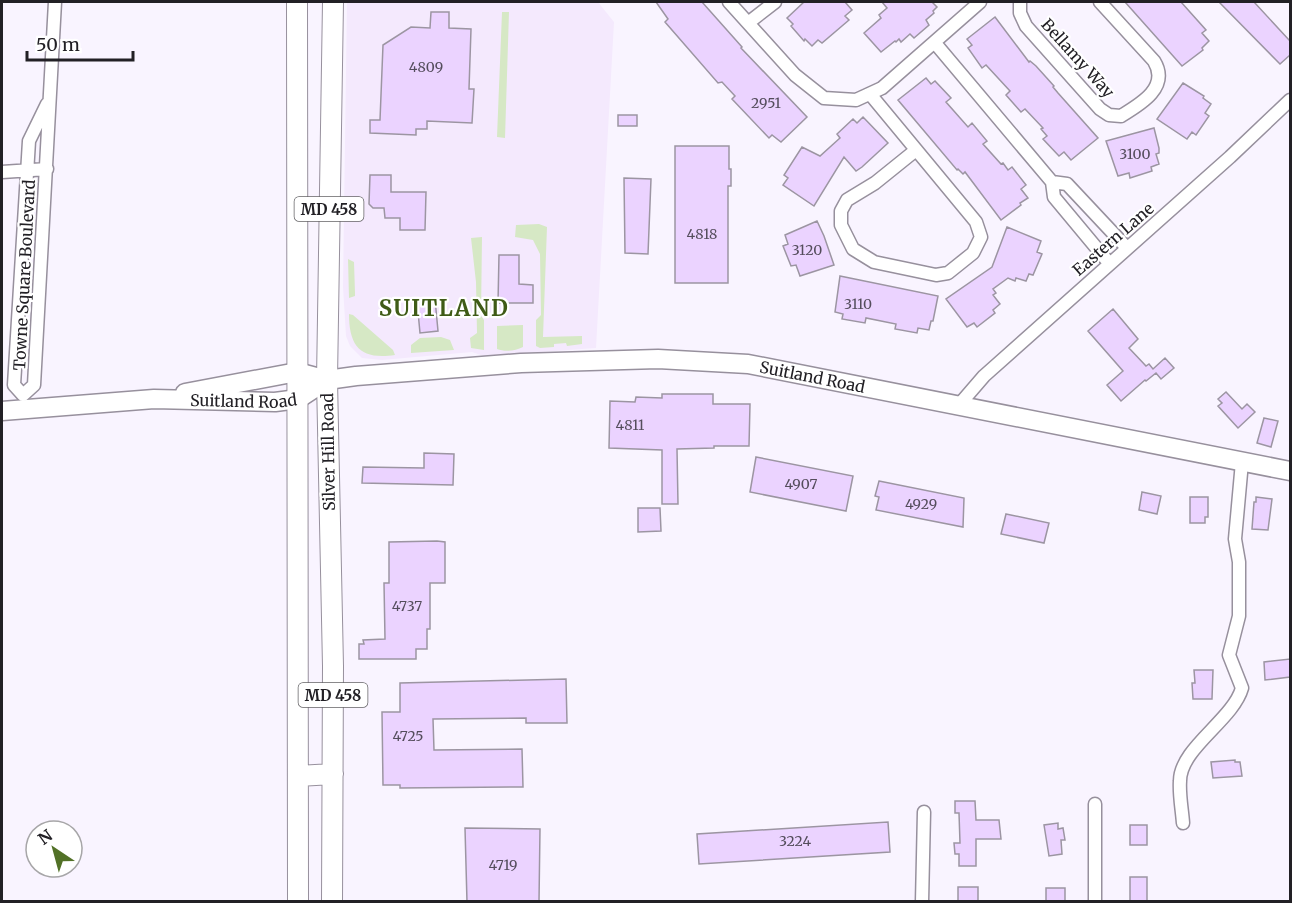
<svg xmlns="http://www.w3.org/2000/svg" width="1292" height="903" font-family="Merriweather,serif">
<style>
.built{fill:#f4e9fd}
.green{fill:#d6e8c5}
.building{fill:#ebd3ff;stroke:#9c95a2;stroke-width:1.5}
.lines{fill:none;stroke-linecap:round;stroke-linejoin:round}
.minor-casing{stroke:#97909d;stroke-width:15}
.secondary-casing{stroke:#97909d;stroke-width:21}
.primary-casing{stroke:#97909d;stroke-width:22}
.minor{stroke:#fff;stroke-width:12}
.secondary{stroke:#fff;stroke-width:18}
.primary{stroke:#fff;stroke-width:20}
.labels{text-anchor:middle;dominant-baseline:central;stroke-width:4.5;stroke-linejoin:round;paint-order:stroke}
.number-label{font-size:14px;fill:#544d5c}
.shield{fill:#fff;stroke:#646366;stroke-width:1.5}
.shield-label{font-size:15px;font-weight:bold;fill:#222025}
.street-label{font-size:16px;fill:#222025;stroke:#fff}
.district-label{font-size:22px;font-weight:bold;letter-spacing:1.5px;fill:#3f5b17;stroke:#fff}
</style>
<rect width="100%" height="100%" fill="#f9f4ff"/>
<path class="built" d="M 347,2 L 598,2 L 614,22 L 596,348 L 484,356 L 472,352 L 382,360 L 362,358 L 350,346 L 346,336 L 343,287 Z"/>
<path class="green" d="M 502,12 L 509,12 L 505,138 L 497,137 Z
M 539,224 L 547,227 L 543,337 L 582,336 L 582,344 L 567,346 L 566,343 L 554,344 L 554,347 L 540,348 L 536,346 L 536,320 L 541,315 L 540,254 L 533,240 L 515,237 L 516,225 Z
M 482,237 L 481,316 L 484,320 L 484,350 L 471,348 L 470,338 L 477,333 L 476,282 L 471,238 Z
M 348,259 L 354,262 L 355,293 L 355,296 L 349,298 Z
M 349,314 L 353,315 L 393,350 L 395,355 C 361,360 349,347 349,314 Z
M 523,325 L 523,347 C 515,351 505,352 497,349 L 497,326 Z
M 441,337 L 450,340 L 454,350 L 411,353 L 411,345 L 420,338 Z"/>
<path class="building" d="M 656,2 L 702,2 L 742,47 L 741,48 L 807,117 L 781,142 L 772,135 L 769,138 L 732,99 L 735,96 L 722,82 L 718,83 L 665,22 L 668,19 Z
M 804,2 L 845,2 L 852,10 L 845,16 L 849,20 L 822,43 L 818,40 L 812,46 L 805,39 L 804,41 L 791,26 L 793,24 L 787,18 Z
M 882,2 L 932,2 L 937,7 L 933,11 L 934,13 L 926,20 L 929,25 L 914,38 L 910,34 L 901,42 L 899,39 L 896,42 L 895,41 L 881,52 L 864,33 L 881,18 L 879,15 L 887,8 Z
M 1125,2 L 1181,2 L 1206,30 L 1202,33 L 1209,41 L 1202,48 L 1203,50 L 1182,66 Z
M 1219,2 L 1254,2 L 1290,41 L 1290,55 L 1280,64 Z
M 431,12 L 449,12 L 449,28 L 471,29 L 469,89 L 474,89 L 472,123 L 427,121 L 427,129 L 416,129 L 416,135 L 370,133 L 370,120 L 380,120 L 383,45 L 411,27 L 430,28 Z
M 995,17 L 1029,62 L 1030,61 L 1036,66 L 1054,86 L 1053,87 L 1058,93 L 1098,138 L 1071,160 L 1064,152 L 1059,156 L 1043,139 L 1047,136 L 1041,129 L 1043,128 L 1025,109 L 1021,112 L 1006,95 L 1010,91 L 986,65 L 982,68 L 968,48 L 972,45 L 967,39 Z
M 926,78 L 931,84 L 935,81 L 951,98 L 946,102 L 968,127 L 972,123 L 987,141 L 983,144 L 1001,164 L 1003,163 L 1008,170 L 1012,167 L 1026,185 L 1021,189 L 1028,198 L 1020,203 L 1021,205 L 1001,220 L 965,172 L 963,174 L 958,169 L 957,170 L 898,100 Z
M 1183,83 L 1204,96 L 1203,98 L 1211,104 L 1205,113 L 1209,116 L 1196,135 L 1192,132 L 1187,139 L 1157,119 Z
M 618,115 L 637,115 L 637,126 L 618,126 Z
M 863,117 L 888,143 L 862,167 L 856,171 L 844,157 L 814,206 L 783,185 L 788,178 L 784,175 L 802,147 L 820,156 L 840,138 L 837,134 L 853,119 L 857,123 Z
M 1154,128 L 1159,148 L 1159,153 L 1156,154 L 1159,164 L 1151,167 L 1152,171 L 1130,178 L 1129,173 L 1118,176 L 1106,141 Z
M 675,146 L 729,146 L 729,169 L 731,169 L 731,186 L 728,186 L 728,283 L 675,283 Z
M 370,175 L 391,175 L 391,192 L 426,192 L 425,230 L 400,230 L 400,218 L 385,218 L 384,208 L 373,208 L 369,204 Z
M 624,178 L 651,179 L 648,254 L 625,253 Z
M 817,221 L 824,236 L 834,265 L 800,276 L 796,265 L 791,266 L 783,246 L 788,244 L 785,235 Z
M 1007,227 L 1041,241 L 1037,252 L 1042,254 L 1033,275 L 1029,274 L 1026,281 L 1016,278 L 1015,281 L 1008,278 L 993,289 L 996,293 L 993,295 L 1000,304 L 993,310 L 995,313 L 977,327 L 974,323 L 967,327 L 946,299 L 992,267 Z
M 499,255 L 519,255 L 519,284 L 533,285 L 533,303 L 498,303 Z
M 840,276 L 938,296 L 933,321 L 931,321 L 929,330 L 918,328 L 917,333 L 895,329 L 896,324 L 866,318 L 865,323 L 842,319 L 843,314 L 835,312 Z
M 435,299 L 438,331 L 420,333 L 417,301 Z
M 1113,309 L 1138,339 L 1129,348 L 1146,366 L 1149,364 L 1153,369 L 1165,358 L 1174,368 L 1161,379 L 1156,373 L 1146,381 L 1145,380 L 1121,401 L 1107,385 L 1123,371 L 1088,331 Z
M 1226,392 L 1242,409 L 1247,404 L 1255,412 L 1238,428 L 1218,406 L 1222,403 L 1218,399 Z
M 662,394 L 713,394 L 713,404 L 750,404 L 749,446 L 714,446 L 714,448 L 677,449 L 678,504 L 662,504 L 662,450 L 609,448 L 610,401 L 635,402 L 636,397 L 662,398 Z
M 1264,418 L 1278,421 L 1271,447 L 1257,443 Z
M 424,453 L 454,454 L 453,485 L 362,483 L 363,467 L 424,468 Z
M 756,457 L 853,476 L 846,511 L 750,492 Z
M 879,481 L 964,498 L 963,527 L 876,510 L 879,497 L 875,496 Z
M 1142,492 L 1161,496 L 1157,514 L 1139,510 Z
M 1190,497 L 1208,497 L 1208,517 L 1205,517 L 1205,523 L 1190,523 Z
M 1256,497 L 1272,499 L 1268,530 L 1252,529 L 1254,502 L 1256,502 Z
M 638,508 L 660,508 L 661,531 L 638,532 Z
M 1006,514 L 1049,523 L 1044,543 L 1001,534 Z
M 437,541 L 445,542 L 445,583 L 430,583 L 430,629 L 427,629 L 427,649 L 416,649 L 416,659 L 359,659 L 359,644 L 364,644 L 363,640 L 385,639 L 384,583 L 389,583 L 389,542 Z
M 1290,659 L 1290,677 L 1265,680 L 1264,662 Z
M 1194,670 L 1213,670 L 1212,699 L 1193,699 L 1192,683 L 1195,683 Z
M 566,679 L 567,723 L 526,723 L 526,718 L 433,719 L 434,750 L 522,749 L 523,787 L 400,788 L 400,785 L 383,785 L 382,712 L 400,712 L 400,683 Z
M 1235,760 L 1235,762 L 1240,762 L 1242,776 L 1213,778 L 1211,762 Z
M 955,801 L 975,801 L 976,820 L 999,820 L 1001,839 L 976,839 L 976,866 L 959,866 L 959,854 L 955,854 L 954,843 L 960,843 L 959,813 L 955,813 Z
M 888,822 L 890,852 L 699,864 L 697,834 Z
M 1058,823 L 1058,829 L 1063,828 L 1065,840 L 1061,840 L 1062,854 L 1049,856 L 1044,825 Z
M 1130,825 L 1147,825 L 1147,845 L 1130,845 Z
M 465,828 L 540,829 L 539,902 L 467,902 Z
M 1130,877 L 1147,877 L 1147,902 L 1130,901 Z
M 958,887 L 978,887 L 978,902 L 958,902 Z
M 1046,888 L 1065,888 L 1065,902 L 1046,902 Z"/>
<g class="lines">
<g class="minor-casing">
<path id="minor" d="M 729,2 L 795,75 L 824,98 L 856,100 L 882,88 L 980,2
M 1020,2 L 1020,13 L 1026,26 L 1100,109 L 1109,115 L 1121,116 C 1141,104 1170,87 1154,61 L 1100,2
M 748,23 L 775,2
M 935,43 L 1052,182 L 1054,197 L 1109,263
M 870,94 L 976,222 L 981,237 L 973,253 L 948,273 L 936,275 L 874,262 L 853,249 L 841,225 L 841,211 L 847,200 L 875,183 L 916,150
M 2,172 L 47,169
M 1052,182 L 1067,184 L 1127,248
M 23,395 L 34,385 L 55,2
M 23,395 L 14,385 L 29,141 L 47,104
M 959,405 L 984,376 L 1230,157 L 1290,100
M 1183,823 C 1182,809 1179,795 1180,781 C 1180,748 1233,720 1242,688 L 1229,655 L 1239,616 L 1239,562 L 1235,539 L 1242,462
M 922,902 L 924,812
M 1095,902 L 1095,804"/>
</g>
<g class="secondary-casing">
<g id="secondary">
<path d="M 185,393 L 297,372 L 327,380"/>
<path id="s1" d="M 2,411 L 154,399 L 275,402 L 298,399 L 327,380 L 356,376 L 521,363 L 658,359 L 748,364 L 1290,471"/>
</g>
</g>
<g class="primary-casing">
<path id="primary" d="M 297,2 L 298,902
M 298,776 L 333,774
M 332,902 L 333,666 L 327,380 L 333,2"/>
</g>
<use href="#minor" class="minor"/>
<use href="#secondary" class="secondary"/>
<use href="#primary" class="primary"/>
</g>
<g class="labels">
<g class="number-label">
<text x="426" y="67">4809</text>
<text x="766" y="103">2951</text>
<text x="1135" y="154">3100</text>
<text x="702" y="234">4818</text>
<text x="807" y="250">3120</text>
<text x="858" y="304">3110</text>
<text x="630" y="425">4811</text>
<text x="801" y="484">4907</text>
<text x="921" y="504">4929</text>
<text x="407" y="606">4737</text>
<text x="408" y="736">4725</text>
<text x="795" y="841">3224</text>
<text x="503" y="865">4719</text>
</g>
<g class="shield">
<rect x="294.5" y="197" width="69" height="24" rx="4.5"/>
<rect x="298.5" y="683" width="69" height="24" rx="4.5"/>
</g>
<g class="shield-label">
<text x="329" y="209">MD 458</text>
<text x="333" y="695">MD 458</text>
</g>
<g class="street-label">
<text transform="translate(1078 58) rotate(48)">Bellamy Way</text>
<text transform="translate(1113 239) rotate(-41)">Eastern Lane</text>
<text transform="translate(24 275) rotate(-87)">Towne Square Boulevard</text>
<text stroke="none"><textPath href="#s1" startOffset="819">Suitland Road</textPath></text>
<text stroke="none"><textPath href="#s1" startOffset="242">Suitland Road</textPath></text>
<text transform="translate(328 452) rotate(-91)">Silver Hill Road</text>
</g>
<g class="district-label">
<text x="444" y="308">SUITLAND</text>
</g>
</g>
<rect width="1292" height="903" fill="none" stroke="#222025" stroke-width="6"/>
<g transform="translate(54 849) rotate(324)"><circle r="28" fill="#ffffff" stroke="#a7a6a8" stroke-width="1.5"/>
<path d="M0-4.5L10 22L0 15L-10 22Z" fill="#527127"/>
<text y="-9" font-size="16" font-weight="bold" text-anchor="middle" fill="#222025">N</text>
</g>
<path d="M27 51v9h106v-9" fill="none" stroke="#222025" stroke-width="3"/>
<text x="36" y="51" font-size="18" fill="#222025" stroke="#ffffff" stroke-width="4.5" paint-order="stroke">50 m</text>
</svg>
